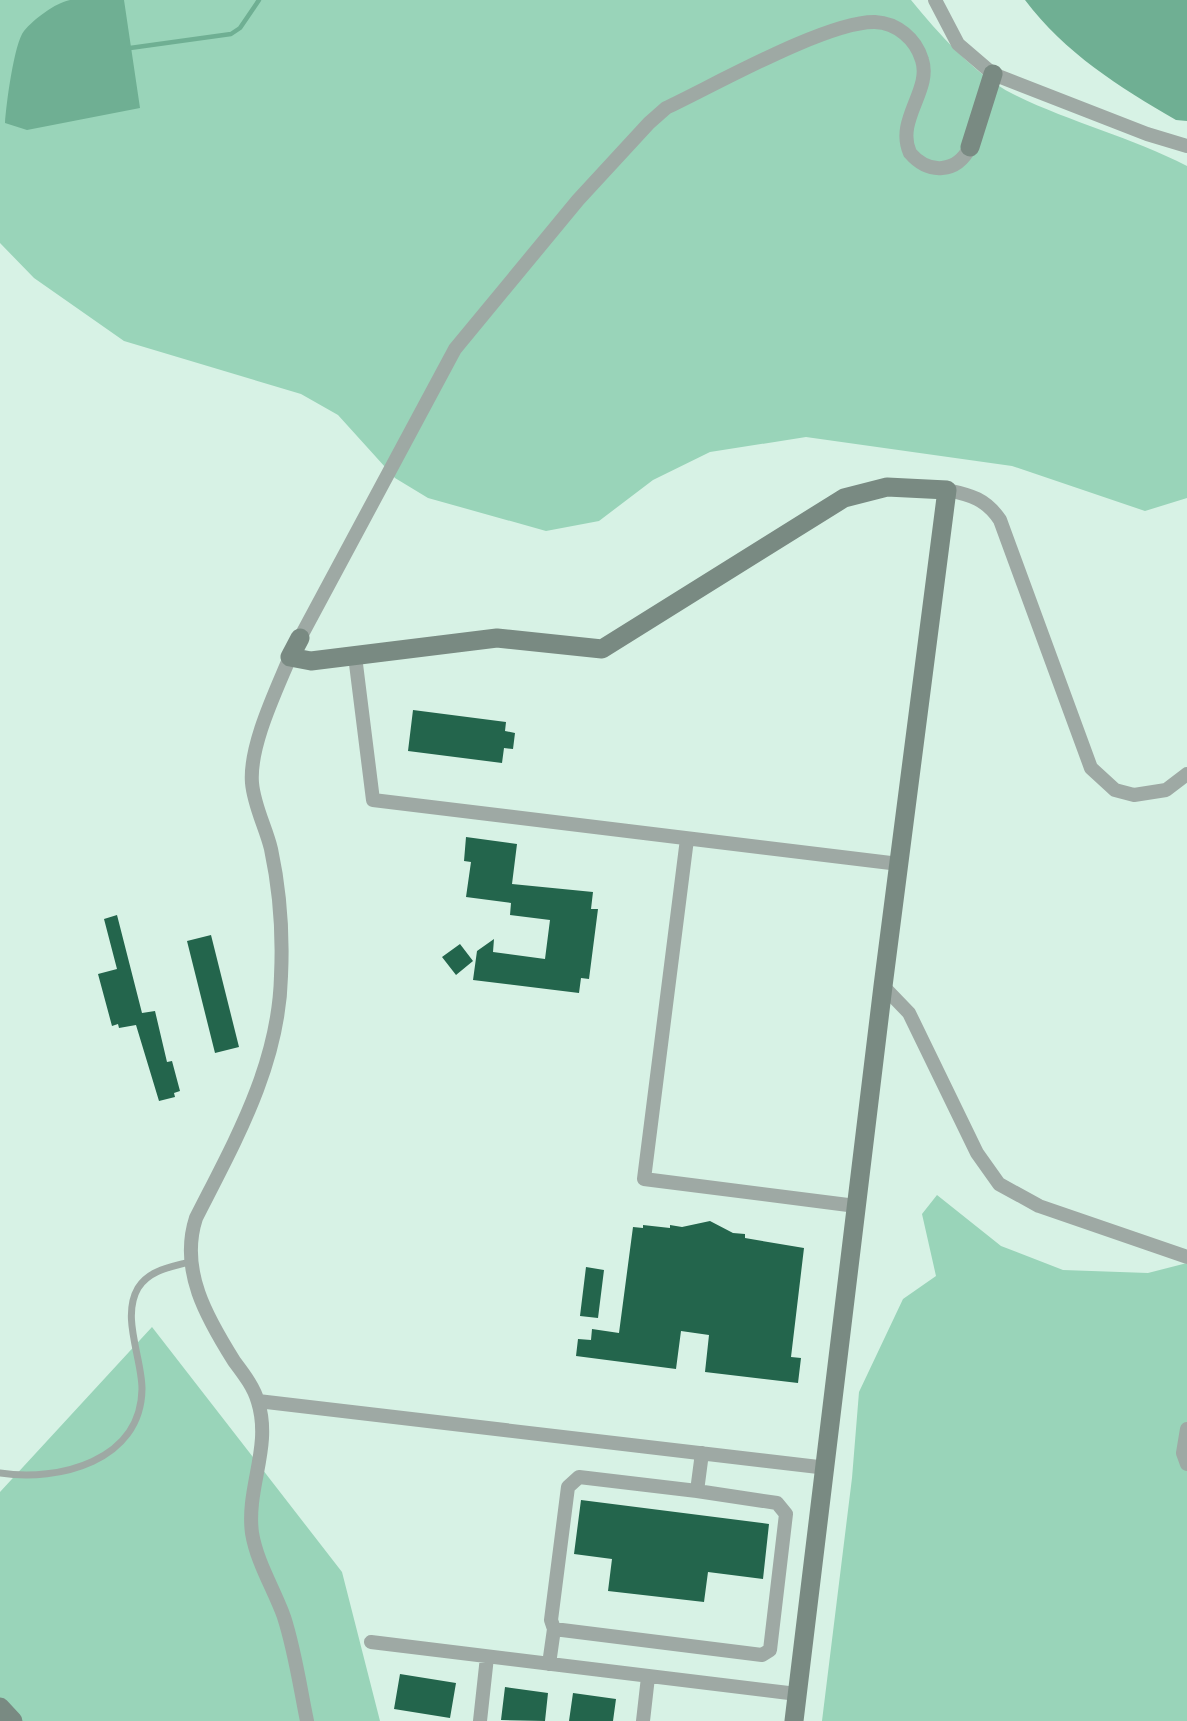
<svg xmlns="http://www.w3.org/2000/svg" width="1187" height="1721" font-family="'Open Sans',sans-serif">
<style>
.green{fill:#99d4b9}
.water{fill:#6faf93}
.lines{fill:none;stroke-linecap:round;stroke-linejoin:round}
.stream{stroke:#6faf93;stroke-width:4.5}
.building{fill:#23654c}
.lane{stroke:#9ea9a4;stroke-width:7}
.street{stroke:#9ea9a4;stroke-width:14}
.secondary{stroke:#798a82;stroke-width:19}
</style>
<rect width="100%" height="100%" fill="#d7f2e5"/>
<path class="green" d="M 0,0 L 911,0 C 938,33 975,75 1013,94 C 1069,122 1131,137 1187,166 L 1187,498 L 1145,511 L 1012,466 L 806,437 L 710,452 L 653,480 L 599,521 L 546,531 L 428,498 L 395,478 L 338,415 L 301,394 L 124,341 L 34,278 L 0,243 Z
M 937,1195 L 1001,1246 L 1063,1270 L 1148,1273 L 1187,1263 L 1187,1721 L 822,1721 L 852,1478 L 859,1392 L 903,1299 L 936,1276 L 922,1214 Z
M 152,1327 L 342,1572 L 380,1721 L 0,1721 L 0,1492 Z"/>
<path class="water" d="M 70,0 L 124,0 L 140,108 L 27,130 L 5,123 C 6,106 14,43 24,31 C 34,19 55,3 70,0 Z
M 1025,0 L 1187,0 L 1187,121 L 1176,120 C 1119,87 1065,53 1025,0 Z"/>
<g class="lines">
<path class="stream" d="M 130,48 L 231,34 L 240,28 L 259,0"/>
</g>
<path class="building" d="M 413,710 L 506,722 L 505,731 L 515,733 L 513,749 L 504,748 L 502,763 L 408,751 Z
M 466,837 L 517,844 L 512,884 L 593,892 L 591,909 L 598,909 L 589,979 L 581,978 L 579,993 L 473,980 L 477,951 L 494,939 L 493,952 L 545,959 L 550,920 L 510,915 L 511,903 L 466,897 L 471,862 L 464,861 Z
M 117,915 L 142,1013 L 155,1011 L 167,1062 L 172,1061 L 180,1091 L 174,1093 L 175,1097 L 159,1101 L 136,1025 L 119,1028 L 118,1024 L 112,1026 L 98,974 L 117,969 L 104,919 Z
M 211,935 L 239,1047 L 215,1053 L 187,941 Z
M 460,944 L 473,961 L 456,975 L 442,957 Z
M 710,1221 L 733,1233 L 745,1234 L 745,1238 L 804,1248 L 791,1357 L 801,1358 L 798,1383 L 705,1372 L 709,1335 L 681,1331 L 676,1369 L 576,1356 L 578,1339 L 591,1340 L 592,1329 L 619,1333 L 633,1227 L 643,1228 L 643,1225 L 670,1228 L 670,1225 L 682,1227 Z
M 586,1267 L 604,1270 L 598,1318 L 580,1316 Z
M 581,1500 L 769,1524 L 763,1579 L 708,1572 L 704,1602 L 608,1591 L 612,1559 L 574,1554 Z
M 400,1674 L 456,1683 L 450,1718 L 394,1709 Z
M 505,1687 L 548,1693 L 545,1721 L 501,1720 Z
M 573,1693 L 616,1699 L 613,1721 L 569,1721 Z"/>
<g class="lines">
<path class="lane" d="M 0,1473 C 59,1482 141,1461 142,1389 C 142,1358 121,1317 138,1288 C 149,1270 171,1267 189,1262"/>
<path class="street" d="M 935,0 L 958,44 L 993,74 L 1147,134 L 1187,146
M 947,490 C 971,495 986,499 1000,520 L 1091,768 L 1115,790 L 1134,795 L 1166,790 L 1187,774
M 300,638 L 455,349 L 578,200 L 649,123 L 666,108 C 713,86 827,21 875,22 C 897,23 916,39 922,60 C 932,90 895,120 910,153 C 929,175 957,173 970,147
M 355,656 L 373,800 L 899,864
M 290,657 C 276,691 249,746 252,783 C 254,806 266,828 271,849 C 280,891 283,934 281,976 C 279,1065 235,1141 196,1218 C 179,1270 207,1318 234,1361 C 243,1373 254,1387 258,1402 C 272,1447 246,1488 252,1533 C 257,1563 274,1589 284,1617 C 295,1651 300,1687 307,1721
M 687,839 L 644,1179 L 856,1206
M 883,986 L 909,1013 L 977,1153 L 999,1184 L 1039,1206 L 1187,1257
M 258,1401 L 827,1468
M 1187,1429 L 1183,1453 L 1187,1464
M 554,1629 L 551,1620 L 568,1487 L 579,1477 L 697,1491
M 371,1642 L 797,1694
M 549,1664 L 554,1629 L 762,1655 L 770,1650 L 786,1514 L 777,1503 L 697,1491 L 702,1453
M 480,1721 L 487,1657
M 643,1721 L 648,1677"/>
<path class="secondary" d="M 970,147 L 993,74
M 300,638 L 290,657 L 311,661 L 497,638 L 602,649 L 844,498 L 887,487 L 947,490 L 883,986 L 794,1721
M 0,1707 L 13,1721"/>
</g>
</svg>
